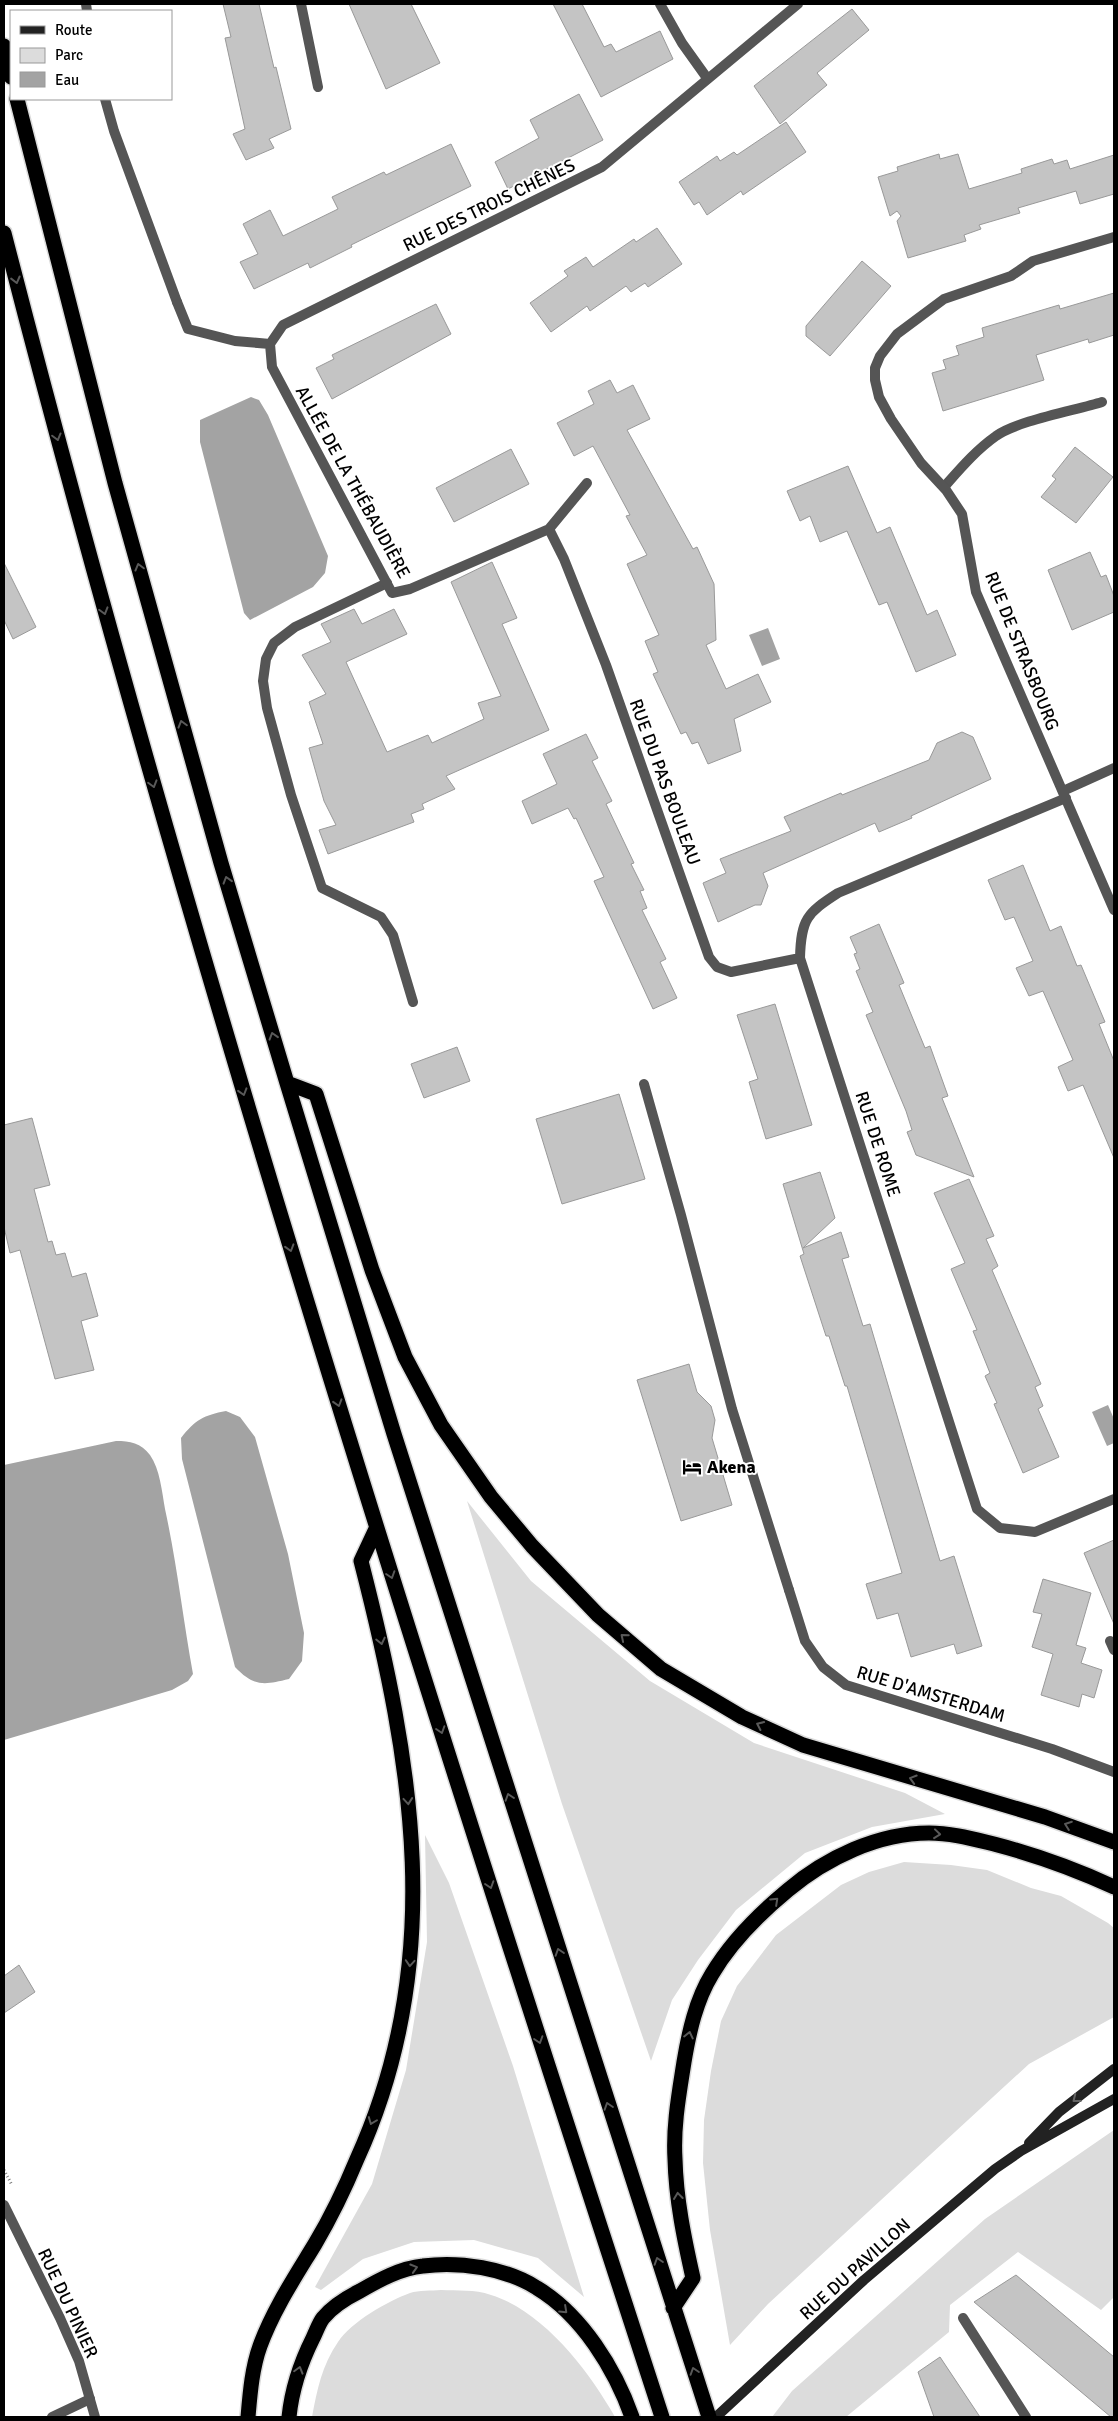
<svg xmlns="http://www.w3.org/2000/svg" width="1118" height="2421" font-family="Signika,sans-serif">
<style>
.green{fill:#dcdcdc}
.water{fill:#a3a3a3}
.building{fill:#c4c4c4;stroke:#999}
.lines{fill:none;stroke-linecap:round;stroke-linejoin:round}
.highway-casing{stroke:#dbdbdb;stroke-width:18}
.path{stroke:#777;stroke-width:3;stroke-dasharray:1 2.5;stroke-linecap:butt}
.lane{stroke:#555;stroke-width:10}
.street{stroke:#555;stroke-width:10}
.secondary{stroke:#222;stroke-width:10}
.highway{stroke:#000;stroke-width:15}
.oneway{stroke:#595959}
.oneway2{stroke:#646464}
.labels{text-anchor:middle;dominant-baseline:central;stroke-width:4;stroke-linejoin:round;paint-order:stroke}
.street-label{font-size:18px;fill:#000;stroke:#fff}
.poi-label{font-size:18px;font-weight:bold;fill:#000;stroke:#fff;text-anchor:start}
</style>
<rect width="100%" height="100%" fill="#fff"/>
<path class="green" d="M 467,1501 L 531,1581 L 650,1681 L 754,1743 L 905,1793 L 945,1814 L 872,1827 L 805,1853 L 736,1910 L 698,1960 L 672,2000 L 651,2061 L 562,1804 Z
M 425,1835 L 449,1883 L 513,2066 L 584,2297 L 538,2258 L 474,2240 L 414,2242 L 363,2259 L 321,2290 L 315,2287 L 372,2184 L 406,2070 L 427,1942 Z
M 904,1862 L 951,1865 L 987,1870 L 1031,1888 L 1061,1896 L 1108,1923 L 1114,1928 L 1114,2017 L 1029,2064 L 768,2304 L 730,2345 L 710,2230 L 703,2163 L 704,2120 L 711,2071 L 721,2021 L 737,1986 L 776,1935 L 841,1885 L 869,1872 Z
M 1114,2130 L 1114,2297 L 1101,2310 L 1018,2252 L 950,2305 L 949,2332 L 846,2417 L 772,2417 L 792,2391 L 985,2219 Z
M 441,2290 C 458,2291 474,2289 491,2295 C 543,2311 589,2371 615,2417 L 312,2417 C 317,2390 322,2365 338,2342 C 351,2322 388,2301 410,2293 C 419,2290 431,2291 441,2290 Z"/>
<path class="water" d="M 251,397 L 259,400 L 268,415 L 328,556 L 325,573 L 313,587 L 250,620 L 244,613 L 200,442 L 200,420 Z
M 768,628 L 780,659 L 762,666 L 749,635 Z
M 1108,1405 L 1114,1419 L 1114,1443 L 1107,1446 L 1092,1412 Z
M 226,1411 L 240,1417 L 255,1437 L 288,1554 L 304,1633 L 302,1661 L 289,1679 C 264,1685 254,1687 235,1667 L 182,1459 L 181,1438 C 195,1420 204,1415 226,1411 Z
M 116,1441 C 130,1441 141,1443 150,1455 C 160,1469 162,1492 165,1509 C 177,1564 183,1619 193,1674 L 188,1681 L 172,1690 L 4,1740 L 4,1465 Z"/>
<path class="building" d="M 223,4 L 259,4 L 274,68 L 276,67 L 291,129 L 269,139 L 274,148 L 246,160 L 233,134 L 245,129 L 225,38 L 231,37 Z
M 349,4 L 411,4 L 440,63 L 386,89 Z
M 553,4 L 582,4 L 604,47 L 611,44 L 616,52 L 660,31 L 673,59 L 601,97 Z
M 852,9 L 869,30 L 817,73 L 827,85 L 780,124 L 754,86 Z
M 579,94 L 603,140 L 508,189 L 495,162 L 539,138 L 530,120 Z
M 786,122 L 806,152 L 743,195 L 741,191 L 707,215 L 699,202 L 694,205 L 679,182 L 717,156 L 720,161 L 734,152 L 737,155 Z
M 451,144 L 471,186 L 351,245 L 352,247 L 310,268 L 308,263 L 254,289 L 240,262 L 258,254 L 243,224 L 270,210 L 283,236 L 338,209 L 332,197 L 384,172 L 386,175 Z
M 939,154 L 940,159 L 958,154 L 969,189 L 1022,173 L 1021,169 L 1052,159 L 1054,164 L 1067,160 L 1070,169 L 1114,155 L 1114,194 L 1080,204 L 1076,191 L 1018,208 L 1020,213 L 979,225 L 981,229 L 964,235 L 966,241 L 908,258 L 897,221 L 901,216 L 897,211 L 890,216 L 878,177 L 898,171 L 897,167 Z
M 657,228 L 682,264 L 648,287 L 645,283 L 631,292 L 626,286 L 590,311 L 587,306 L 551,332 L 530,303 L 568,276 L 564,271 L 586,257 L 593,267 L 634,239 L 636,242 Z
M 862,261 L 891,286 L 830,356 L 806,336 L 806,326 Z
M 1114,293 L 1114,335 L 1089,343 L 1088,339 L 1036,355 L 1044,380 L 943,411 L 932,373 L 946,369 L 943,360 L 959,355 L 956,346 L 984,337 L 982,328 L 1059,305 L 1060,309 Z
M 436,304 L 451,334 L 332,399 L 316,368 L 334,359 L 332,355 Z
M 610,380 L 617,393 L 633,385 L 650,419 L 627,430 L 693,549 L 697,547 L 714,584 L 716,640 L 706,645 L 726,689 L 758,674 L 771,702 L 734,719 L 741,751 L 708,764 L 698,742 L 692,744 L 686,732 L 681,734 L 653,674 L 658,672 L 645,641 L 659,635 L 627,564 L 647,555 L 626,516 L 630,515 L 593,446 L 574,456 L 557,423 L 594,404 L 588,391 Z
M 1075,447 L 1113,477 L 1076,523 L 1041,497 L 1056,479 L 1052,476 Z
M 511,449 L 529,484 L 454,522 L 436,488 Z
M 848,466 L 877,533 L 890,527 L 927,615 L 937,610 L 956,655 L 916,672 L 887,602 L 879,605 L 847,531 L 820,542 L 810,516 L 800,521 L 787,491 Z
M 1090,552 L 1101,577 L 1106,575 L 1114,596 L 1114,612 L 1072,630 L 1048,570 Z
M 492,562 L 517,618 L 502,624 L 549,730 L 446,776 L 455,789 L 422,804 L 424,809 L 411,814 L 414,822 L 328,854 L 319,830 L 336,825 L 324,801 L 309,748 L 323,744 L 309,702 L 326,694 L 302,655 L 331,642 L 321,624 L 354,609 L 362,624 L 394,609 L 407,634 L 346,662 L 387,752 L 428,735 L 432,743 L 484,719 L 478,703 L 501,696 L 451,582 Z
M 4,563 L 36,627 L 13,639 L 4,620 Z
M 962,732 L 973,737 L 991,779 L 911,816 L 912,818 L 879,832 L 875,823 L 763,873 L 768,886 L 761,905 L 755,905 L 718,922 L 703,883 L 726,873 L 720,859 L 791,831 L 784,817 L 841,793 L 842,795 L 929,760 L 937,743 Z
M 586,734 L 598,758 L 592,761 L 612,801 L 606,804 L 634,863 L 631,864 L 644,890 L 640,891 L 647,908 L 642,910 L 666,959 L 660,962 L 677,998 L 653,1009 L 594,881 L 604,877 L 576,818 L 574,819 L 568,808 L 532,824 L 522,801 L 557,784 L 543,754 Z
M 1023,865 L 1050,931 L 1061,926 L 1077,966 L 1081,965 L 1105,1022 L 1099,1024 L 1114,1061 L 1114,1158 L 1083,1085 L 1068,1091 L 1058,1067 L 1073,1060 L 1043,991 L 1029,996 L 1016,968 L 1033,961 L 1014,917 L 1005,920 L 988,880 Z
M 879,924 L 904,983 L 899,985 L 925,1048 L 930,1046 L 948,1096 L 942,1098 L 974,1177 L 916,1155 L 907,1132 L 912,1130 L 906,1111 L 866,1015 L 873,1012 L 856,971 L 860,969 L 854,954 L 857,953 L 850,937 Z
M 775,1004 L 812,1125 L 766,1139 L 749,1082 L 758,1079 L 737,1015 Z
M 457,1047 L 470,1081 L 424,1098 L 411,1064 Z
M 619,1094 L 645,1179 L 562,1204 L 536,1119 Z
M 32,1118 L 50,1185 L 34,1189 L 48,1242 L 52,1241 L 56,1255 L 65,1253 L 72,1277 L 86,1273 L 98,1316 L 81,1321 L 94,1370 L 55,1379 L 20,1250 L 10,1253 L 4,1227 L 4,1125 Z
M 820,1172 L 835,1218 L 803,1248 L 841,1232 L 849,1257 L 842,1259 L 863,1326 L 870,1324 L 940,1561 L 954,1556 L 982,1646 L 957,1654 L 954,1644 L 911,1657 L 898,1613 L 877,1619 L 866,1584 L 902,1573 L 847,1386 L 845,1386 L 829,1336 L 826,1336 L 800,1256 L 804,1254 L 783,1184 Z
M 969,1179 L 994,1236 L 986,1239 L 998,1266 L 992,1270 L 1041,1384 L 1035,1387 L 1043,1406 L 1038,1409 L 1059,1457 L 1023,1473 L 994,1404 L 997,1403 L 985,1376 L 990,1373 L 973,1331 L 977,1330 L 951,1269 L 965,1263 L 934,1193 Z
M 689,1364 L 697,1392 L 711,1406 L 715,1420 L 712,1438 L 732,1505 L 681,1521 L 637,1380 Z
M 1114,1540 L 1114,1624 L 1084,1553 Z
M 1043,1579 L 1091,1593 L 1076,1645 L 1086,1648 L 1081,1663 L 1102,1670 L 1094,1698 L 1082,1694 L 1079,1707 L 1041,1695 L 1053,1654 L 1032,1647 L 1042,1614 L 1033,1612 Z
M 19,1965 L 35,1992 L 4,2013 L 4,1976 Z
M 1016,2275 L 1114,2357 L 1114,2417 L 1111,2417 L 974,2302 Z
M 940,2357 L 980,2417 L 934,2417 L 918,2372 Z"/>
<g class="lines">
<g class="highway-casing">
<path id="highway" d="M 4,46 L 11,77
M 17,99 L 115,483 L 221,863 L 287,1083 L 394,1434 L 709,2417
M 4,233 C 193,970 427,1694 662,2417
M 287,1083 L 316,1094 L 372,1270 L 405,1357 L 441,1425 L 491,1497 L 532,1546 L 598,1615 L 661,1669 L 742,1717 L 803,1745 L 1045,1817 L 1114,1842
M 673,2308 L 693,2278 C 684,2238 676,2199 675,2159 C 673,2126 679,2094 684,2062 C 689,2032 696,2000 712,1974 C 731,1942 759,1914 788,1890 C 826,1858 878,1833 929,1833 C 951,1833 973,1839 994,1844 C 1036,1855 1075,1869 1114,1887
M 248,2417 C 250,2394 252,2368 260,2346 C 273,2310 295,2277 315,2244 C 331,2217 345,2188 357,2159 C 447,1961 413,1764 361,1561 L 376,1529
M 289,2417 C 292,2388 300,2364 313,2338 C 316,2332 319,2323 323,2318 C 332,2307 348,2297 360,2291 C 379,2280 401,2268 423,2266 C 459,2261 506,2268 537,2288 C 582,2315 615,2369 632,2417"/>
</g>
<path class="path" d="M 4,2170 L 12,2185"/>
<path class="lane" d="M 86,4 L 87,11
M 105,99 L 114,131 L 177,302
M 944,487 C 960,469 976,450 996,436 C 1016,421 1077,410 1102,402
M 387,583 L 295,627 L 274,643 L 266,659 L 263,681 L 267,708 L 291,795 L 322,888 L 381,917 L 393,935 L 413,1002
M 644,1084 L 681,1215 L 732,1409 L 789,1590
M 963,2318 L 1026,2417
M 52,2417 L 90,2399"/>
<path class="street" d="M 301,4 L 318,87
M 660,4 L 682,43 L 707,78
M 1114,237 L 1033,261 L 1011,276 L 944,299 L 897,334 L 880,356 L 875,368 L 875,380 L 879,397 L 891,419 L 921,463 L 946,490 L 962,514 L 976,592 L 1114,910
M 177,302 L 188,329 L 235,341 L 270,344 L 283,325 L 602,167 L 798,4
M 270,344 L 272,367 L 392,593 L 410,589 L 549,529 L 587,483
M 549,529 L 564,559 L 606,665 L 709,957 L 717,967 L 731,972 L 800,958
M 1063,791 L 1114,768
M 1066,798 L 838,893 C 807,913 801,919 800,958 L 977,1509 L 1000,1528 L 1035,1532 L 1114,1499
M 789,1590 L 805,1641 L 823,1667 L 846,1685 L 1052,1749 L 1114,1772
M 1110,1641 L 1114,1650
M 4,2205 L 60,2318 L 79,2361 L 95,2417"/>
<path class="secondary" d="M 1029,2143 L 1059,2112 L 1114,2069
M 716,2417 L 864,2280 L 995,2169 L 1021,2151 L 1114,2099"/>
<use href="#highway" class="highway"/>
</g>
<defs><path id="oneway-chevron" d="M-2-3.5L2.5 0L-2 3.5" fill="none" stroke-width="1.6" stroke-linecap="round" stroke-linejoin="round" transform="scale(1.25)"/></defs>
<g class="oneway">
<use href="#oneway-chevron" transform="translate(16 280) rotate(76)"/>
<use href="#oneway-chevron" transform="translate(57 437) rotate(75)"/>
<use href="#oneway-chevron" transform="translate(139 567) rotate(-105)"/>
<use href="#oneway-chevron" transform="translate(104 611) rotate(74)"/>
<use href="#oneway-chevron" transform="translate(182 724) rotate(-106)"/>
<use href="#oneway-chevron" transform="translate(153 784) rotate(74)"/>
<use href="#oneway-chevron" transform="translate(227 880) rotate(-107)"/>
<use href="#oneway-chevron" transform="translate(273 1036) rotate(-107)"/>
<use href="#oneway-chevron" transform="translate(243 1092) rotate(73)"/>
<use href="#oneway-chevron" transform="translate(290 1248) rotate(73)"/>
<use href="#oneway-chevron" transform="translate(338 1403) rotate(73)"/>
<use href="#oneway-chevron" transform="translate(391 1575) rotate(72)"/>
<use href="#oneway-chevron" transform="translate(624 1637) rotate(-140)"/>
<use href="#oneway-chevron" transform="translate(381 1641) rotate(77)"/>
<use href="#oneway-chevron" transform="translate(760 1725) rotate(-155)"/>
<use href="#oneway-chevron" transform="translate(441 1730) rotate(72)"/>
<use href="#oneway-chevron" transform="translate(913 1779) rotate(-163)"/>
<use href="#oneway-chevron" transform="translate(509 1797) rotate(-108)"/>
<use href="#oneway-chevron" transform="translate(408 1801) rotate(85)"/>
<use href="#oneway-chevron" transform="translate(1068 1825) rotate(-160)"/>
<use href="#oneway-chevron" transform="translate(937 1834) rotate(6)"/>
<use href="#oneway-chevron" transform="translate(490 1885) rotate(72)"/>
<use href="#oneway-chevron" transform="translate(775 1901) rotate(-43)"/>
<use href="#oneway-chevron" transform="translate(559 1952) rotate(-108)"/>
<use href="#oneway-chevron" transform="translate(410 1963) rotate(94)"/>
<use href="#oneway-chevron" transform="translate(689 2035) rotate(-77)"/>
<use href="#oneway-chevron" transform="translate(539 2040) rotate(72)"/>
<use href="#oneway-chevron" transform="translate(608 2106) rotate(-108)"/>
<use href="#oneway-chevron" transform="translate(372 2121) rotate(111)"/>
<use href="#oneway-chevron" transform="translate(678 2196) rotate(-97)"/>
<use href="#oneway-chevron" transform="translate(658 2261) rotate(-108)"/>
<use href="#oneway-chevron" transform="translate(414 2268) rotate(-17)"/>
<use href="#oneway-chevron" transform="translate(564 2310) rotate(43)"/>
<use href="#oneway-chevron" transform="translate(299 2370) rotate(-74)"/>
<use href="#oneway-chevron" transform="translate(694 2371) rotate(-108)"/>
</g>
<use class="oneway2" href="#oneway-chevron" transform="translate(1076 2099) rotate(142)"/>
<defs>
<g id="hotel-bare" transform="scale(1.5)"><path d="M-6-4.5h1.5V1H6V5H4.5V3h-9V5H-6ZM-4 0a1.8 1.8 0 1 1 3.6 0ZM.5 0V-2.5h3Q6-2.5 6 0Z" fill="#000" stroke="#fff" stroke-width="2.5" paint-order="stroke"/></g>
</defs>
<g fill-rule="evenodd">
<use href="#hotel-bare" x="692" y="1467"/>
</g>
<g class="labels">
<g class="street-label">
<text transform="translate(489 205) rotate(-26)">RUE DES TROIS CHÊNES</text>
<text transform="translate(353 482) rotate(61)">ALLÉE DE LA THÉBAUDIÈRE</text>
<text transform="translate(1022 651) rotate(68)">RUE DE STRASBOURG</text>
<text transform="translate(665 782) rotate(70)">RUE DU PAS BOULEAU</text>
<text transform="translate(878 1144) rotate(72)">RUE DE ROME</text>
<text transform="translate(931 1694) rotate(17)">RUE D'AMSTERDAM</text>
<text transform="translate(855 2269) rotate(-42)">RUE DU PAVILLON</text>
<text transform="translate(68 2303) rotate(65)">RUE DU PINIER</text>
</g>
<g class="poi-label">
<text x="707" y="1467">Akena</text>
</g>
</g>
<rect width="1118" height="2421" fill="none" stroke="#000000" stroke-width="10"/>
<rect x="10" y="10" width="162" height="90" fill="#ffffff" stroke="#999999"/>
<rect x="20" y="26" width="25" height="8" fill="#222222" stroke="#999999"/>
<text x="55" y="35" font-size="15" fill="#000000">Route</text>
<rect x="20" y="48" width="25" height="15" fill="#dcdcdc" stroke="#999999"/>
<text x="55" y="60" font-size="15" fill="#000000">Parc</text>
<rect x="20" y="72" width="25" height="15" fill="#a3a3a3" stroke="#999999"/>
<text x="55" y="85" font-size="15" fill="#000000">Eau</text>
</svg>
